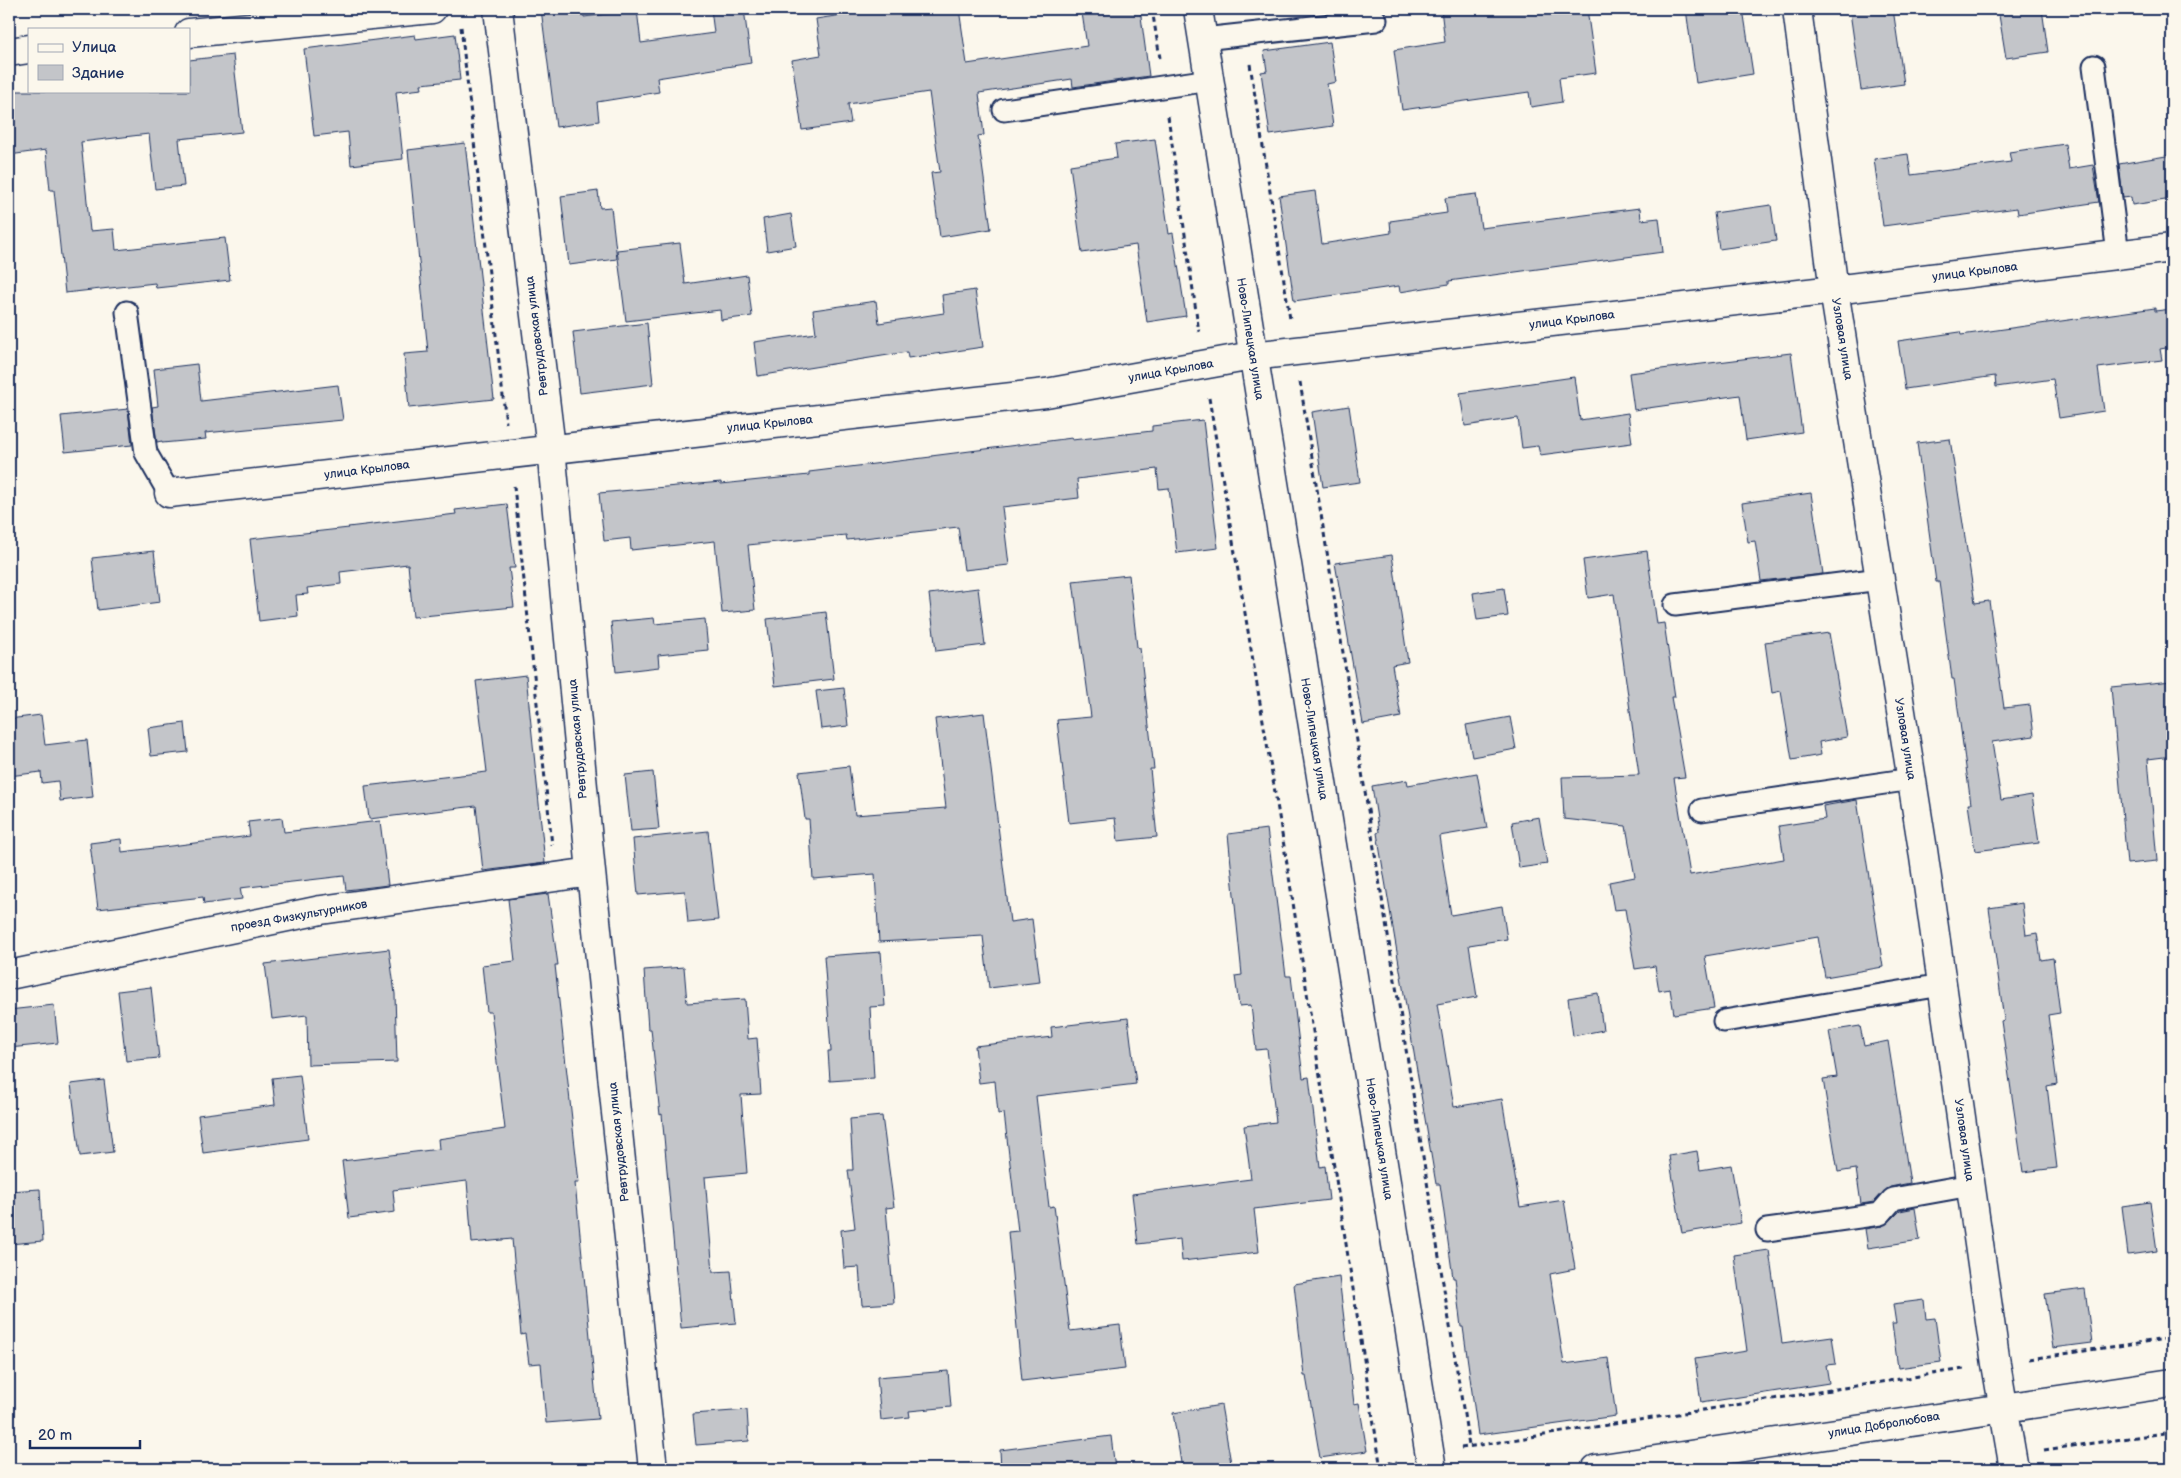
<svg xmlns="http://www.w3.org/2000/svg" width="2181" height="1478" font-family="'Balsamiq Sans',sans-serif">
<style>
.building{fill:#c3c5c9;stroke:#1b2f5e}
.lines{fill:none;stroke-linecap:round;stroke-linejoin:round}
.service-casing{stroke:#1b2f5e;stroke-width:25}
.minor-casing{stroke:#1b2f5e;stroke-width:31}
.path{stroke:#1b2f5e;stroke-width:3;stroke-dasharray:5 4;stroke-linecap:butt}
.service{stroke:#fbf7ec;stroke-width:21}
.minor{stroke:#fbf7ec;stroke-width:28}
.labels{text-anchor:middle;dominant-baseline:central;stroke-width:4;stroke-linejoin:round;paint-order:stroke}
.street-label{font-size:12px;fill:#1b2f5e;stroke:#fbf7ec}
</style>
<rect width="100%" height="100%" fill="#fbf7ec"/>
<filter id="ink" filterUnits="userSpaceOnUse"><feTurbulence type="fractalNoise" baseFrequency=".02" numOctaves="2"/><feDisplacementMap in="SourceGraphic" scale="10" xChannelSelector="R" yChannelSelector="G"/><feConvolveMatrix kernelMatrix="1 2 1 2 8 2 1 2 1" color-interpolation-filters="sRGB"/></filter>
<g filter="url(#ink)">
<path class="building" d="M 541,9 L 583,9 L 584,17 L 637,10 L 641,43 L 714,33 L 711,9 L 744,9 L 751,63 L 657,78 L 659,92 L 597,102 L 599,121 L 556,127 Z
M 847,9 L 959,9 L 967,64 L 1087,46 L 1082,13 L 1110,9 L 1140,9 L 1149,76 L 1073,87 L 1072,79 L 979,93 L 984,135 L 978,136 L 991,229 L 940,237 L 931,173 L 940,172 L 929,92 L 848,104 L 851,123 L 802,130 L 792,60 L 821,55 L 816,19 L 848,14 Z
M 1441,9 L 1587,9 L 1596,73 L 1559,78 L 1562,102 L 1531,107 L 1529,92 L 1402,110 L 1394,50 L 1445,42 Z
M 1686,9 L 1743,9 L 1753,74 L 1696,83 Z
M 1870,9 L 1893,9 L 1904,84 L 1861,90 L 1850,12 Z
M 1998,9 L 2042,9 L 2048,52 L 2006,58 Z
M 455,34 L 460,80 L 421,84 L 422,89 L 396,92 L 403,159 L 351,165 L 348,132 L 314,136 L 304,49 L 415,35 L 416,39 Z
M 1330,42 L 1336,82 L 1327,84 L 1333,126 L 1270,135 L 1261,72 L 1267,71 L 1264,51 Z
M 233,55 L 242,132 L 179,139 L 184,186 L 155,189 L 149,134 L 81,142 L 90,231 L 114,229 L 116,250 L 225,238 L 230,280 L 156,288 L 155,283 L 65,293 L 54,190 L 50,190 L 46,150 L 9,155 L 9,91 L 189,91 L 189,60 Z
M 1155,139 L 1169,234 L 1173,233 L 1186,316 L 1147,322 L 1136,245 L 1082,253 L 1070,165 L 1117,158 L 1115,144 Z
M 465,143 L 494,399 L 409,408 L 404,354 L 428,352 L 408,150 Z
M 2065,144 L 2069,169 L 2093,165 L 2099,202 L 2018,214 L 2017,208 L 1883,226 L 1874,159 L 1908,154 L 1911,175 L 2011,162 L 2009,152 Z
M 2172,155 L 2172,199 L 2132,205 L 2131,197 L 2123,198 L 2119,164 Z
M 598,191 L 600,208 L 611,207 L 617,259 L 569,265 L 561,196 Z
M 1315,191 L 1322,244 L 1391,233 L 1390,221 L 1447,213 L 1445,198 L 1476,194 L 1481,228 L 1640,208 L 1641,220 L 1659,218 L 1663,252 L 1449,281 L 1449,284 L 1400,292 L 1399,286 L 1294,301 L 1279,196 Z
M 1771,205 L 1776,241 L 1719,249 L 1714,213 Z
M 791,214 L 796,246 L 767,251 L 763,219 Z
M 680,243 L 685,284 L 747,275 L 752,316 L 721,320 L 720,310 L 626,321 L 617,250 Z
M 975,290 L 983,347 L 908,358 L 907,352 L 758,376 L 754,342 L 816,333 L 813,310 L 876,301 L 879,323 L 944,313 L 942,295 Z
M 2155,308 L 2155,311 L 2172,309 L 2172,347 L 2160,349 L 2162,360 L 2098,368 L 2104,411 L 2059,418 L 2053,379 L 1996,387 L 1995,376 L 1905,389 L 1898,341 L 1960,332 L 1961,335 Z
M 647,323 L 653,384 L 580,393 L 573,332 Z
M 1791,353 L 1802,432 L 1746,440 L 1740,395 L 1634,410 L 1629,373 Z
M 197,364 L 201,401 L 338,385 L 343,420 L 205,433 L 206,439 L 162,443 L 162,441 L 157,442 L 152,407 L 158,406 L 154,369 Z
M 1574,377 L 1580,420 L 1628,413 L 1632,443 L 1540,455 L 1538,446 L 1522,448 L 1518,418 L 1465,426 L 1460,393 Z
M 1349,406 L 1360,482 L 1323,487 L 1312,412 Z
M 128,409 L 132,445 L 65,452 L 61,416 Z
M 1203,420 L 1218,548 L 1177,553 L 1169,488 L 1159,489 L 1157,469 L 1077,479 L 1079,498 L 1002,507 L 1009,565 L 964,570 L 958,527 L 847,540 L 846,535 L 748,545 L 755,610 L 722,613 L 715,541 L 631,550 L 630,538 L 604,541 L 599,493 L 721,482 L 721,484 L 809,475 L 809,472 L 931,457 L 931,456 L 1072,438 L 1072,440 L 1152,431 L 1152,426 Z
M 1950,439 L 1975,603 L 1989,601 L 2004,708 L 2030,705 L 2034,736 L 1992,742 L 2001,800 L 2032,795 L 2039,843 L 1975,851 L 1968,804 L 1971,804 L 1954,679 L 1952,679 L 1939,582 L 1936,582 L 1917,443 Z
M 1811,493 L 1823,574 L 1761,581 L 1755,541 L 1748,542 L 1742,503 Z
M 507,504 L 515,568 L 509,568 L 514,607 L 413,617 L 408,564 L 340,572 L 341,584 L 307,588 L 308,594 L 296,595 L 298,616 L 259,621 L 250,539 L 349,528 L 348,527 L 456,514 L 455,510 Z
M 154,551 L 160,602 L 98,610 L 92,558 Z
M 1647,551 L 1657,624 L 1664,623 L 1675,697 L 1671,697 L 1685,777 L 1674,778 L 1690,875 L 1784,859 L 1779,826 L 1825,819 L 1823,806 L 1857,800 L 1883,967 L 1825,977 L 1818,937 L 1705,956 L 1714,1008 L 1674,1014 L 1670,989 L 1659,991 L 1655,966 L 1635,969 L 1625,909 L 1614,910 L 1609,882 L 1635,877 L 1626,826 L 1564,819 L 1562,777 L 1639,775 L 1614,594 L 1588,598 L 1583,560 Z
M 1392,555 L 1408,662 L 1392,665 L 1401,717 L 1363,724 L 1335,563 Z
M 1129,575 L 1137,647 L 1140,648 L 1154,769 L 1150,769 L 1157,837 L 1118,841 L 1115,818 L 1069,823 L 1057,720 L 1091,717 L 1073,581 Z
M 978,588 L 985,645 L 936,651 L 929,594 Z
M 1504,588 L 1508,616 L 1477,620 L 1473,593 Z
M 826,612 L 834,679 L 775,686 L 767,619 Z
M 654,618 L 655,624 L 705,619 L 708,650 L 658,655 L 659,667 L 616,672 L 611,622 Z
M 1829,633 L 1847,737 L 1819,742 L 1821,755 L 1792,760 L 1781,691 L 1772,693 L 1765,642 Z
M 526,675 L 545,863 L 483,871 L 476,806 L 369,819 L 365,786 L 487,772 L 476,681 Z
M 2172,681 L 2172,756 L 2148,759 L 2157,861 L 2127,864 L 2111,687 Z
M 844,688 L 848,726 L 821,729 L 816,691 Z
M 984,713 L 1010,922 L 1032,919 L 1040,982 L 989,988 L 983,936 L 879,942 L 875,874 L 813,879 L 809,819 L 805,819 L 799,772 L 849,766 L 855,815 L 946,808 L 935,719 Z
M 41,715 L 45,745 L 87,740 L 93,797 L 60,801 L 58,781 L 42,783 L 41,772 L 9,776 L 9,719 Z
M 1510,717 L 1516,749 L 1472,757 L 1466,725 Z
M 185,723 L 188,752 L 151,756 L 148,728 Z
M 653,772 L 659,829 L 631,831 L 625,775 Z
M 1477,773 L 1487,828 L 1439,836 L 1451,915 L 1502,906 L 1507,939 L 1469,945 L 1477,997 L 1437,1004 L 1454,1107 L 1502,1099 L 1520,1207 L 1564,1200 L 1575,1269 L 1550,1274 L 1564,1364 L 1608,1358 L 1616,1416 L 1478,1435 L 1463,1327 L 1461,1327 L 1455,1278 L 1453,1278 L 1440,1184 L 1436,1184 L 1377,833 L 1379,832 L 1372,786 L 1407,780 L 1408,785 Z
M 1539,817 L 1547,864 L 1519,868 L 1512,822 Z
M 282,818 L 284,832 L 380,821 L 388,885 L 346,890 L 344,876 L 240,888 L 242,899 L 204,904 L 203,897 L 98,909 L 90,843 L 121,839 L 122,852 L 179,845 L 250,836 L 248,822 Z
M 1267,829 L 1286,976 L 1291,976 L 1303,1078 L 1309,1077 L 1320,1167 L 1325,1166 L 1329,1200 L 1254,1209 L 1259,1252 L 1182,1261 L 1180,1239 L 1138,1244 L 1132,1194 L 1251,1179 L 1244,1126 L 1276,1122 L 1267,1049 L 1256,1050 L 1251,1005 L 1239,1006 L 1235,976 L 1242,975 L 1228,834 Z
M 708,831 L 718,920 L 688,923 L 685,891 L 638,895 L 633,839 Z
M 548,894 L 558,965 L 555,965 L 579,1183 L 575,1183 L 598,1419 L 546,1423 L 541,1363 L 529,1364 L 525,1334 L 521,1335 L 512,1239 L 472,1243 L 467,1181 L 393,1190 L 395,1212 L 349,1218 L 342,1161 L 439,1149 L 438,1139 L 505,1129 L 491,1012 L 487,1012 L 482,965 L 515,961 L 508,899 Z
M 2022,903 L 2026,935 L 2037,933 L 2041,960 L 2053,958 L 2060,1013 L 2048,1015 L 2057,1084 L 2047,1086 L 2057,1168 L 2023,1172 L 2001,1021 L 2004,1020 L 1989,908 Z
M 389,949 L 395,994 L 397,1062 L 308,1065 L 307,1015 L 272,1019 L 265,964 Z
M 881,952 L 885,1006 L 870,1007 L 874,1078 L 830,1081 L 828,1051 L 831,1051 L 824,956 Z
M 684,967 L 687,1003 L 745,999 L 748,1039 L 757,1038 L 761,1094 L 741,1095 L 747,1173 L 705,1177 L 713,1272 L 731,1271 L 736,1323 L 681,1328 L 662,1114 L 660,1115 L 651,1029 L 648,1029 L 644,970 Z
M 151,987 L 159,1058 L 126,1061 L 118,991 Z
M 1598,993 L 1603,1030 L 1573,1036 L 1568,998 Z
M 54,1005 L 58,1043 L 9,1048 L 9,1010 Z
M 1128,1018 L 1136,1084 L 1036,1096 L 1049,1207 L 1054,1206 L 1070,1331 L 1120,1325 L 1125,1369 L 1022,1381 L 1008,1232 L 1018,1231 L 1004,1113 L 998,1114 L 995,1081 L 979,1083 L 975,1046 L 1052,1037 L 1051,1027 Z
M 1860,1026 L 1864,1046 L 1888,1041 L 1910,1183 L 1890,1187 L 1874,1202 L 1861,1204 L 1856,1169 L 1838,1172 L 1823,1079 L 1837,1077 L 1829,1031 Z
M 300,1075 L 308,1139 L 203,1153 L 198,1115 L 275,1105 L 272,1078 Z
M 104,1080 L 113,1152 L 80,1156 L 71,1084 Z
M 882,1116 L 894,1207 L 886,1208 L 894,1303 L 862,1305 L 859,1267 L 844,1268 L 841,1230 L 855,1228 L 848,1170 L 853,1170 L 850,1119 Z
M 1697,1151 L 1700,1170 L 1731,1165 L 1741,1223 L 1682,1233 L 1669,1156 Z
M 40,1189 L 43,1241 L 9,1244 L 9,1191 Z
M 2150,1202 L 2157,1251 L 2128,1255 L 2122,1206 Z
M 1915,1208 L 1920,1240 L 1868,1248 L 1865,1229 L 1882,1226 L 1889,1222 L 1900,1211 Z
M 1769,1250 L 1782,1343 L 1832,1336 L 1836,1364 L 1826,1365 L 1829,1383 L 1701,1403 L 1695,1359 L 1747,1351 L 1734,1255 Z
M 1339,1277 L 1354,1404 L 1359,1403 L 1367,1451 L 1320,1458 L 1306,1376 L 1304,1376 L 1294,1284 Z
M 2085,1289 L 2092,1343 L 2053,1348 L 2045,1294 Z
M 1924,1300 L 1926,1319 L 1935,1318 L 1941,1362 L 1898,1368 L 1892,1324 L 1896,1324 L 1893,1304 Z
M 948,1371 L 951,1407 L 909,1411 L 910,1417 L 881,1420 L 877,1377 Z
M 1221,1405 L 1232,1469 L 1182,1469 L 1173,1413 Z
M 747,1410 L 749,1441 L 696,1445 L 693,1414 Z
M 1111,1436 L 1115,1469 L 1001,1469 L 1000,1450 Z"/>
<g class="lines">
<g class="service-casing">
<path id="service" d="M 1203,39 L 1376,20
M 2094,66 L 2118,254
M 1004,110 L 1210,80
M 127,312 L 146,453 L 169,493
M 1675,605 L 1880,579
M 1702,810 L 1912,779
M 1724,1021 L 1942,985
M 1767,1230 L 1880,1214 L 1893,1199 L 1971,1185"/>
</g>
<g class="minor-casing">
<path id="minor" d="M 498,9 L 551,448 L 591,872 L 653,1469
M 1198,9 L 1432,1469
M 1797,9 L 1834,290 L 1923,850 L 1996,1364 L 2014,1469
M 189,33 L 432,9
M 9,52 L 29,49
M 169,493 L 1046,393 L 1252,356 L 1834,290 L 2172,248
M 9,975 L 321,910 L 591,872
M 1596,1469 L 2172,1383"/>
</g>
<path class="path" d="M 1152,9 L 1160,58
M 461,27 L 506,423
M 1250,64 L 1290,319
M 1168,116 L 1199,332
M 1300,382 L 1469,1446
M 1209,398 L 1287,864 L 1381,1469
M 514,486 L 552,845
M 2029,1359 L 2172,1338
M 1461,1448 L 1964,1369
M 2044,1450 L 2172,1432
M 1351,1469 L 1397,1462"/>
<use href="#service" class="service"/>
<use href="#minor" class="minor"/>
</g>
</g>
<g class="labels">
<g class="street-label">
<text transform="translate(1975 272) rotate(-7)">улица Крылова</text>
<text transform="translate(1572 320) rotate(-7)">улица Крылова</text>
<text transform="translate(537 336) rotate(-97)">Ревтрудовская улица</text>
<text transform="translate(1250 339) rotate(81)">Ново-Липецкая улица</text>
<text transform="translate(1842 339) rotate(81)">Узловая улица</text>
<text transform="translate(1171 371) rotate(-10)">улица Крылова</text>
<text transform="translate(770 424) rotate(-6)">улица Крылова</text>
<text transform="translate(367 470) rotate(-7)">улица Крылова</text>
<text transform="translate(578 739) rotate(-95)">Ревтрудовская улица</text>
<text transform="translate(1314 739) rotate(81)">Ново-Липецкая улица</text>
<text transform="translate(1905 739) rotate(81)">Узловая улица</text>
<text transform="translate(299 916) rotate(-10)">проезд Физкультурников</text>
<text transform="translate(1379 1139) rotate(81)">Ново-Липецкая улица</text>
<text transform="translate(1964 1140) rotate(82)">Узловая улица</text>
<text transform="translate(619 1142) rotate(-96)">Ревтрудовская улица</text>
<text transform="translate(1884 1425) rotate(-9)">улица Добролюбова</text>
</g>
</g>
<rect width="2181" height="1478" fill="none" stroke="#fbf7ec" stroke-width="30"/>
<rect x="15" y="15" width="2151" height="1448" fill="none" stroke="#1b2f5e" stroke-width="2" filter="url(#ink)"/>
<rect x="28" y="28" width="162" height="65" fill="#fbf7ec" stroke="#a1a7b3"/>
<rect x="38" y="44" width="25" height="8" fill="#fbf7ec" stroke="#a1a7b3"/>
<text x="72" y="52" font-size="15" fill="#1b2f5e">Улица</text>
<rect x="38" y="65" width="25" height="15" fill="#c3c5c9" stroke="#a1a7b3"/>
<text x="72" y="78" font-size="15" fill="#1b2f5e">Здание</text>
<path d="M30 1440v8h110v-8" fill="none" stroke="#1b2f5e" stroke-width="2.5"/>
<text x="38" y="1440" font-size="15" fill="#1b2f5e" stroke="#fbf7ec" stroke-width="4" paint-order="stroke">20 m</text>
</svg>
